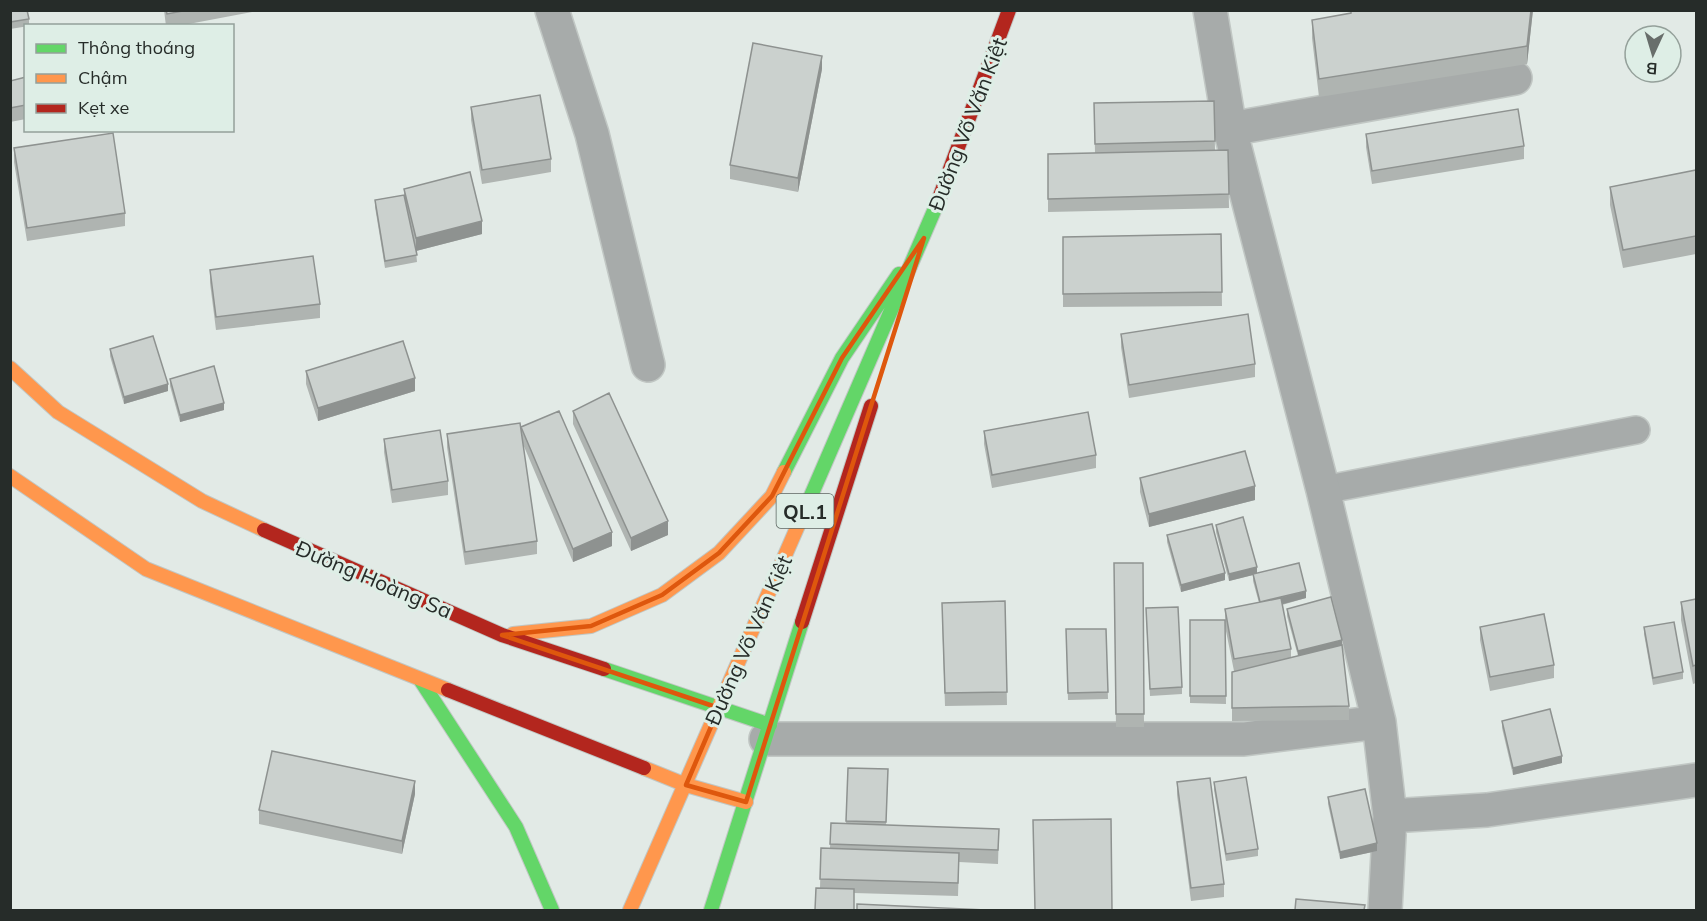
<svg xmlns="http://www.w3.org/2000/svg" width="1707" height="921" font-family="Mulish,sans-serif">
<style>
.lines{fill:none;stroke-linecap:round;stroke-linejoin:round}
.lane-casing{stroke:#c1c7c4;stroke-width:30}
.street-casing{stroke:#c1c7c4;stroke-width:36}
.fast-casing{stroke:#c1c7c4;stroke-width:16}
.slow-casing{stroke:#c1c7c4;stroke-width:16}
.jam-casing{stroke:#c1c7c4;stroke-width:16}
.lane{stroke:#a7abaa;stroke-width:27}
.street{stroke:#a7abaa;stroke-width:33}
.fast{stroke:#63d668;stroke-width:14}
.slow{stroke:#ff974d;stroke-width:14}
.jam{stroke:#b3261e;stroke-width:14}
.wall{fill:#afb4b1}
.shaded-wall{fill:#8e9290}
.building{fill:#cbd1ce;stroke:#8e9290;stroke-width:1.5}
.marked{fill:none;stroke:#de570d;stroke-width:4.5;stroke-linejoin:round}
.labels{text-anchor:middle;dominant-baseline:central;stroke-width:6;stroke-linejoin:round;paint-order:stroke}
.shield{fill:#deeee6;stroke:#5d6662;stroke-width:1.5}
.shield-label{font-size:20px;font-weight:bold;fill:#262c29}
.street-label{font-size:21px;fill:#262c29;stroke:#deeee6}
</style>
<rect width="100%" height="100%" fill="#e2eae6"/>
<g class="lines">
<g class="lane-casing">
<path id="lane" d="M 1323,490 L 1636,430"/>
</g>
<g class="street-casing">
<path id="street" d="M 552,10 L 592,134 L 648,365
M 1210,10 L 1230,129 L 1323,490 L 1379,722 L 1390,816 L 1385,910
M 1230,129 L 1515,78
M 766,739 L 1244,739 L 1379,722
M 1390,816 L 1487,810 L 1696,780"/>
</g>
<g class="fast-casing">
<path id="fast" d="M 784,472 L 842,358 L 899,274
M 807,505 L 937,204
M 604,669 L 770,725
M 421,681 L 516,827 L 552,910
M 711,910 L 802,622"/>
</g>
<g class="slow-casing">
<path id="slow" d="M 10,368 L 58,412 L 202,501 L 264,530
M 10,476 L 146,569 L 448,690
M 513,634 L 591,626 L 662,595 L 719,553 L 772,496 L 784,472
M 644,768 L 686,785 L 746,802
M 630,910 L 807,505"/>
</g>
<g class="jam-casing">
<path id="jam" d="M 937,204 L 1009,10
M 264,530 L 502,635 L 604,669
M 802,622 L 871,406
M 448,690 L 644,768"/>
</g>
<use href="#lane" class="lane"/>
<use href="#street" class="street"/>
<use href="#fast" class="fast"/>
<use href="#slow" class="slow"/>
<use href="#jam" class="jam"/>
</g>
<path class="wall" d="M 10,10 L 29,19 L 29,26 L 10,29 Z
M 164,10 L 263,10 L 178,26 L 166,26 Z
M 1351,10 L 1533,10 L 1527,64 L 1319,97 L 1312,38 L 1312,20 L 1351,13 Z
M 822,69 L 798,192 L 730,179 L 730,165 Z
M 26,77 L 26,119 L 10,122 L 10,81 Z
M 1214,101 L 1215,150 L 1228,150 L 1229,208 L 1048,212 L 1048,154 L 1095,153 L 1094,103 Z
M 471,107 L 551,159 L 551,172 L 482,184 L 471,120 Z
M 1366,134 L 1524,146 L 1524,159 L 1372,184 L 1366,147 Z
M 14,148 L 125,213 L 125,226 L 27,241 L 14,162 Z
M 1696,170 L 1696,254 L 1623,268 L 1610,205 L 1610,187 Z
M 404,189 L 482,234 L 416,251 L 417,262 L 385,268 L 375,207 L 375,200 L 404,195 Z
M 1221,234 L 1222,306 L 1063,307 L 1063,237 Z
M 210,270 L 320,304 L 320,318 L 216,330 L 210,283 Z
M 1121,334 L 1255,364 L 1255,377 L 1129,398 L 1121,347 Z
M 110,349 L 168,391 L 124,404 L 110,356 Z
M 306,371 L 415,391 L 318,421 L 306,384 Z
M 170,379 L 224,410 L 180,422 L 170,386 Z
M 573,411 L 668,535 L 631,551 L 573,424 Z
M 521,427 L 612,546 L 573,562 L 523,444 L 537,541 L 537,554 L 465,565 L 447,447 L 447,434 L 521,433 Z
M 984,431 L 1096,455 L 1096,468 L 992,488 L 984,444 Z
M 384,439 L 448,481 L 448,495 L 392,503 L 384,452 Z
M 1140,478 L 1255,500 L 1149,527 L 1140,492 Z
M 1216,525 L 1257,573 L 1306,598 L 1282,605 L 1291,649 L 1291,657 L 1298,656 L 1287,616 L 1287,609 L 1342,645 L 1349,706 L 1349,720 L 1232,721 L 1232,672 L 1234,671 L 1225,626 L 1226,704 L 1190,703 L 1190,620 L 1225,620 L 1225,609 L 1259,603 L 1253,581 L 1253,575 L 1229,581 L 1216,532 Z
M 1167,535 L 1225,580 L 1181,592 L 1167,542 Z
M 1114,563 L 1143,563 L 1144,727 L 1116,727 Z
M 1696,599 L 1696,683 L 1693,684 L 1681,620 L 1681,602 Z
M 1005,601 L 1007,705 L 945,706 L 942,616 Z
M 1146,615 L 1182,687 L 1182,694 L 1150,696 Z
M 1480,627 L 1554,665 L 1554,678 L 1490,691 L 1480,640 Z
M 1644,627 L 1683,672 L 1683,679 L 1653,685 L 1644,634 Z
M 1066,629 L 1106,629 L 1108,699 L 1068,700 Z
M 1502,721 L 1562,763 L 1513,775 L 1502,728 Z
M 848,768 L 888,769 L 886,825 L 999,829 L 998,864 L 959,862 L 958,896 L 854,893 L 820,888 L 821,848 L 830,848 L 831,823 L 846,824 Z
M 1177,782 L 1224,884 L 1224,897 L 1191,901 L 1177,795 Z
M 1214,782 L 1258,849 L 1258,856 L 1226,861 L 1214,790 Z
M 415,794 L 402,854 L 259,824 L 259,810 Z
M 1328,797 L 1377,851 L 1340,859 L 1328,804 Z"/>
<path class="shaded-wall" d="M 1531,10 L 1533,10 L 1527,64 L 1527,46 Z
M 822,56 L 822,69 L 798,192 L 798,178 Z
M 482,221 L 482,234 L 416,251 L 416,238 Z
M 415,378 L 415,391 L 318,421 L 318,408 Z
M 168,384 L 168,391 L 124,404 L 124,397 Z
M 224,403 L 224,410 L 180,422 L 180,415 Z
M 1255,486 L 1255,500 L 1149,527 L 1149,514 Z
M 668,521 L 668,535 L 631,551 L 631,538 Z
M 612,532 L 612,546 L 573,562 L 573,549 Z
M 1257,567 L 1257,574 L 1229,581 L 1229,574 Z
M 1225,573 L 1225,580 L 1181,592 L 1181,585 Z
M 1306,591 L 1306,598 L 1261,610 L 1261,603 Z
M 1342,640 L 1342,647 L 1298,658 L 1298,651 Z
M 1562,756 L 1562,763 L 1513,775 L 1513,768 Z
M 415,781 L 415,794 L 402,854 L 402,841 Z
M 1377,843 L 1377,851 L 1340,859 L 1340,852 Z"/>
<path class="building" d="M 10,10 L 27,10 L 29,19 L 10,22 Z
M 166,10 L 188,10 L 167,14 Z
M 1351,10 L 1531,10 L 1527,46 L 1319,79 L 1312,20 L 1351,13 Z
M 753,43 L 822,56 L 798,178 L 730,165 Z
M 26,77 L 26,105 L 10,108 L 10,81 Z
M 540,95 L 551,159 L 482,170 L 471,107 Z
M 1214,101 L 1215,141 L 1095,144 L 1094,103 Z
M 1518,109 L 1524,146 L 1372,171 L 1366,134 Z
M 113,133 L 125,213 L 27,228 L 14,148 Z
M 1228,150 L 1229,194 L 1048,199 L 1048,154 Z
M 1696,170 L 1696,236 L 1623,250 L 1610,187 Z
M 470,172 L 482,221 L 416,238 L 404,189 Z
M 404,195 L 417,255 L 385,261 L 375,200 Z
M 1221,234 L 1222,292 L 1063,294 L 1063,237 Z
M 313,256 L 320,304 L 216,317 L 210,270 Z
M 1248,314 L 1255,364 L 1129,385 L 1121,334 Z
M 153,336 L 168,384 L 124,397 L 110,349 Z
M 403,341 L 415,378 L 318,408 L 306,371 Z
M 214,366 L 224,403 L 180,415 L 170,379 Z
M 609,393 L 668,521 L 631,538 L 573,411 Z
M 559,411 L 612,532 L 573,549 L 521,427 Z
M 1088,412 L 1096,455 L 992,475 L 984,431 Z
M 520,423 L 537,541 L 465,552 L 447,434 Z
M 440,430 L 448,481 L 392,490 L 384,439 Z
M 1245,451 L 1255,486 L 1149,514 L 1140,478 Z
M 1243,517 L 1257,567 L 1229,574 L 1216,525 Z
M 1212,524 L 1225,573 L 1181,585 L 1167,535 Z
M 1114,563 L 1143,563 L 1144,714 L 1116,714 Z
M 1299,563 L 1306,591 L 1260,602 L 1253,574 Z
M 1331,597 L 1342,640 L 1298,651 L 1287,609 Z
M 1281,598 L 1291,649 L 1234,659 L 1225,609 Z
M 1696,599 L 1696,665 L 1693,666 L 1681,602 Z
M 1005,601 L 1007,692 L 945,693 L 942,603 Z
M 1178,607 L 1182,687 L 1150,689 L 1146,608 Z
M 1544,614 L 1554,665 L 1490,677 L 1480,627 Z
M 1190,620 L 1225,620 L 1226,696 L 1190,696 Z
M 1674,622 L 1683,672 L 1653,678 L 1644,627 Z
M 1066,629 L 1106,629 L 1108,692 L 1068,693 Z
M 1342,645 L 1349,706 L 1232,708 L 1232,672 Z
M 1550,709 L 1562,756 L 1513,768 L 1502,721 Z
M 272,751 L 415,781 L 402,841 L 259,810 Z
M 848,768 L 888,769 L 886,822 L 846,821 Z
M 1246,777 L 1258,849 L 1226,854 L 1214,782 Z
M 1210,778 L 1224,884 L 1191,888 L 1177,782 Z
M 1365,789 L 1377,843 L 1340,852 L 1328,797 Z
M 1111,819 L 1112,910 L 1035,910 L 1033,820 Z
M 831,823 L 999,829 L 998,850 L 830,844 Z
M 821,848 L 959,853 L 958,883 L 820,879 Z
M 816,888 L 854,889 L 854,910 L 815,910 Z
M 1296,899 L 1365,905 L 1364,910 L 1295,910 Z
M 857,904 L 986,910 L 857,910 Z"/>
<path class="marked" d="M 924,238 L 746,802 L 686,785 L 719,708 L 502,635 L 591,626 L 662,595 L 719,553 L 772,496 L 842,358 Z"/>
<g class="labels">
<rect class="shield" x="776.5" y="494" width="57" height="34" rx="4.5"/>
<g class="shield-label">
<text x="805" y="511">QL.1</text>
</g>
<g class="street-label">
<text transform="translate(967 124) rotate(-69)">Đường Võ Văn Kiệt</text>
<text transform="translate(374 579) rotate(23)">Đường Hoàng Sa</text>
<text transform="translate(748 640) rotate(-66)">Đường Võ Văn Kiệt</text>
</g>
</g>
<rect width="1707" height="921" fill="none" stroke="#262c29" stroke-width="24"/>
<rect x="24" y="24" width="210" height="108" fill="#deeee6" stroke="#94a09a" stroke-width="1.5"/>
<rect x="36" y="44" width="30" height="9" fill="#63d668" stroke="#94a09a" stroke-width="1.5"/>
<text x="78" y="54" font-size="18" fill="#262c29">Thông thoáng</text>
<rect x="36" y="74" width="30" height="9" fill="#ff974d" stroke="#94a09a" stroke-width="1.5"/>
<text x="78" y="84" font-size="18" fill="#262c29">Chậm</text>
<rect x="36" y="104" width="30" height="9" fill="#b3261e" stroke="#94a09a" stroke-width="1.5"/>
<text x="78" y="114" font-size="18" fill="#262c29">Kẹt xe</text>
<g transform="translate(1653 54) rotate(184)"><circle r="28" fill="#deeee6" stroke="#94a09a" stroke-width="1.5"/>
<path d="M0-4.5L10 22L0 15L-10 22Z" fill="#686e6b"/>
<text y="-9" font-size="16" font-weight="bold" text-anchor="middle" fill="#262c29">B</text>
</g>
</svg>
